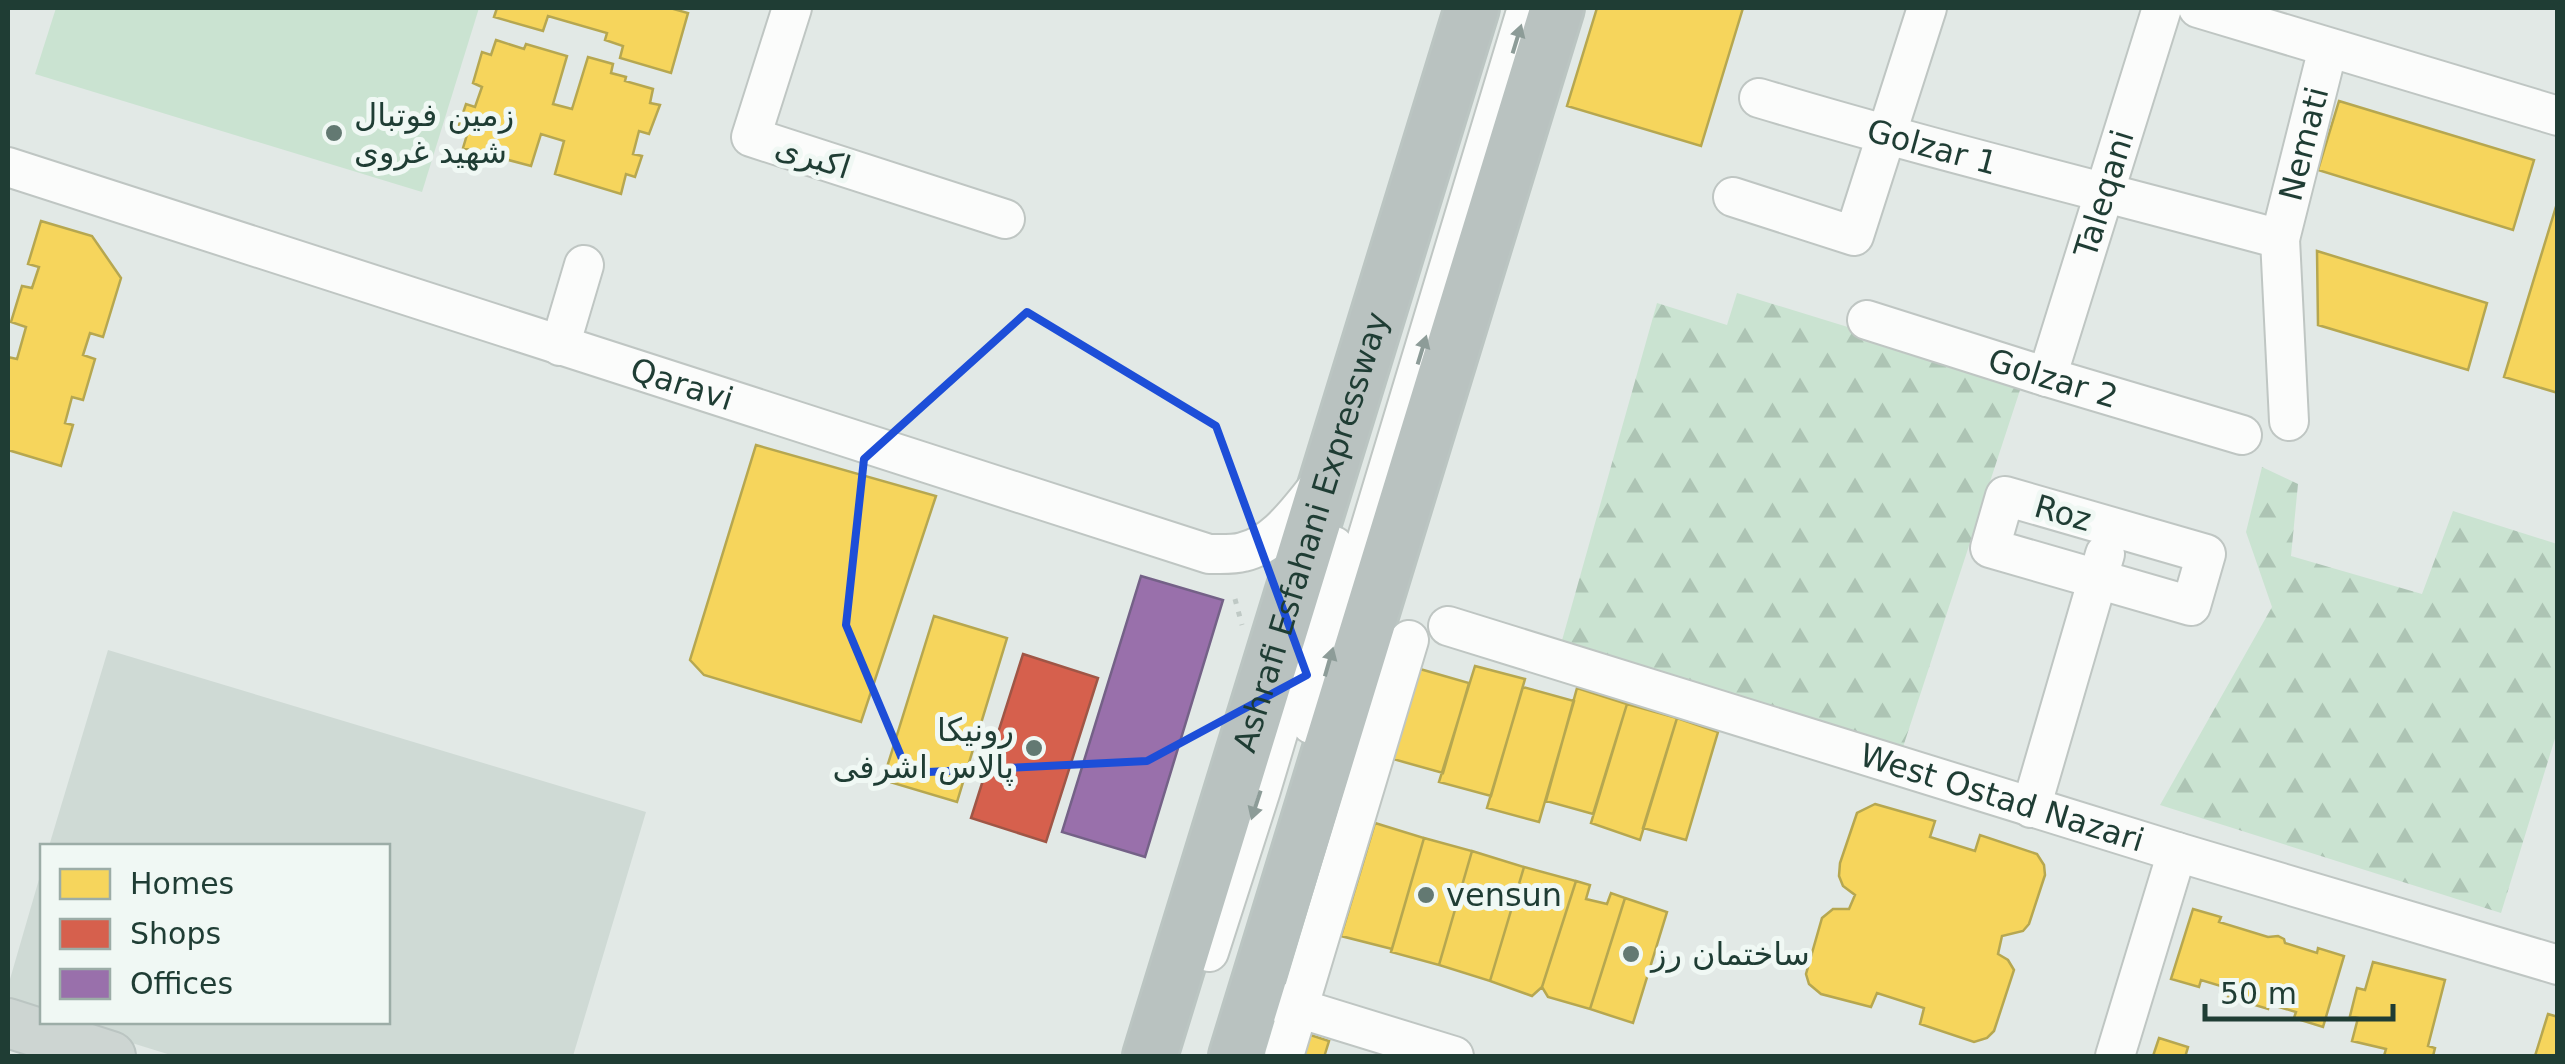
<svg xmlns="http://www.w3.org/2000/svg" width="2565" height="1064" font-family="'DejaVu Sans','Noto Sans Arabic',sans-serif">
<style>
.built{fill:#cfdad5}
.grass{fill:#cae3d1}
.forest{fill:url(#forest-firs)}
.homes{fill:#f6d55c;stroke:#b6a750;stroke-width:2.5}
.shops{fill:#d6604d;stroke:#9f5646;stroke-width:2.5}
.offices{fill:#9970ab;stroke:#746187;stroke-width:2.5}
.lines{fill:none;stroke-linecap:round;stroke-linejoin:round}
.minor-casing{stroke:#bfc6c3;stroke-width:42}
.major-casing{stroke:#bbc5c2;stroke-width:52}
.highway-casing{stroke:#bbc5c2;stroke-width:58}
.path{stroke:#bfc9c5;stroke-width:5;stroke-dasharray:5 8;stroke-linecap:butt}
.minor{stroke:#fbfcfb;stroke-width:38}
.major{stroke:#cdd5d2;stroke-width:48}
.highway{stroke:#b9c2c0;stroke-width:52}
.oneway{fill:#8d9c98}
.marked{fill:none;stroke:#1d4ed8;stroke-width:8;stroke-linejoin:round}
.poi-dot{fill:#637972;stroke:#f0f8f4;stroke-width:4}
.labels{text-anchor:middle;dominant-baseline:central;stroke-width:10;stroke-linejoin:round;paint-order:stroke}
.poi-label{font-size:32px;fill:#1f3d34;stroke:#f0f8f4;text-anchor:start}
.street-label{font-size:32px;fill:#1f3d34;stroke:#f0f8f4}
</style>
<defs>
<pattern id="forest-firs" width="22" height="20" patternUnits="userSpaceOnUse" patternTransform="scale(2.5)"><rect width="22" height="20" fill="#cae3d1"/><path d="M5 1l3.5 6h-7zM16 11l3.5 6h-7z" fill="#adc4b4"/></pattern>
</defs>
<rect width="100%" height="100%" fill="#e2e9e6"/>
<path class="built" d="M 108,650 L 646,812 L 573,1056 L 174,1056 L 64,1022 L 388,1022 L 388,846 L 49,846 Z
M 42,869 L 42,1015 L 8,1003 L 8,986 Z"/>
<path class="grass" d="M 56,8 L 479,8 L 422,192 L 35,74 Z"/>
<path class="forest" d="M 1737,293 L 2023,381 L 1903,747 L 1561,644 L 1657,303 L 1727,325 Z
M 2262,467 L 2298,484 L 2291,556 L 2422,594 L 2453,511 L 2557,544 L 2557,732 L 2501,913 L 2160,805 L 2272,607 L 2246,532 Z"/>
<path class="homes" d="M 497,8 L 670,8 L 688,13 L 671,73 L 620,58 L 623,46 L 605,40 L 607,33 L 548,16 L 543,31 L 494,17 Z
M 1597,8 L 1743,8 L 1701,146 L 1567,106 Z
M 496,40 L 524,49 L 526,44 L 567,56 L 553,104 L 572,109 L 588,57 L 613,64 L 611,73 L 626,77 L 625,81 L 653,89 L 650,103 L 660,105 L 649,134 L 639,131 L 633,154 L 642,156 L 635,177 L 626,174 L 621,194 L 555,174 L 564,141 L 541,134 L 531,166 L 463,148 L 469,128 L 459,125 L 466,104 L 475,107 L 482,87 L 473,83 L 482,52 L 491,55 Z
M 2339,101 L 2534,160 L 2513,230 L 2318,170 Z
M 2558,200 L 2558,393 L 2504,377 Z
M 41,221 L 92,236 L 121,278 L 103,337 L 90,333 L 83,355 L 95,359 L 83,400 L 72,397 L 65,423 L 73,425 L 61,466 L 8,450 L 8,357 L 17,359 L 26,327 L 11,322 L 22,286 L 32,288 L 39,267 L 28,264 Z
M 2317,251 L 2487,303 L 2468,370 L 2318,325 Z
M 756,445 L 936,496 L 861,722 L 704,675 L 690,660 Z
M 934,616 L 1007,638 L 957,802 L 883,780 Z
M 1475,666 L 1525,679 L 1491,796 L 1439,782 Z
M 1420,669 L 1469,683 L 1443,773 L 1393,759 Z
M 1523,687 L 1574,701 L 1539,822 L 1487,808 Z
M 1577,688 L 1627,704 L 1593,814 L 1546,801 Z
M 1627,704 L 1677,718 L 1640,840 L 1591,823 Z
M 1677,718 L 1718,732 L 1686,840 L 1643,828 Z
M 1875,804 L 1935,821 L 1930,837 L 1975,851 L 1980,835 L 2037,854 L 2044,865 L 2045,875 L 2029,924 L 2023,931 L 2002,936 L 1998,954 L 2008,960 L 2014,970 L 1994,1031 L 1987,1038 L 1974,1042 L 1920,1024 L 1924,1008 L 1877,993 L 1871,1007 L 1821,994 L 1809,984 L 1806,974 L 1822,918 L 1833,909 L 1849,909 L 1855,895 L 1843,886 L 1839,876 L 1840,863 L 1857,813 Z
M 1375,823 L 1424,838 L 1392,949 L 1341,936 Z
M 1424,838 L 1472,851 L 1439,965 L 1391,952 Z
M 1472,851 L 1524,867 L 1490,981 L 1439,965 Z
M 1524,867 L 1576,881 L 1542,987 L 1532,996 L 1490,981 Z
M 1576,881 L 1590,885 L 1586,899 L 1607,904 L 1611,893 L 1625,898 L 1590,1009 L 1548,997 L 1542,987 Z
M 1625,898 L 1667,912 L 1633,1023 L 1590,1009 Z
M 2193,909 L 2221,917 L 2219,922 L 2268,937 L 2278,936 L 2284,939 L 2285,943 L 2317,953 L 2318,948 L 2344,956 L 2323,1027 L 2294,1018 L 2296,1012 L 2269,1004 L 2268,1009 L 2228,997 L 2231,989 L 2201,980 L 2199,987 L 2171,979 Z
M 2373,962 L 2445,980 L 2428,1046 L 2435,1048 L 2433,1056 L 2384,1056 L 2386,1049 L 2352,1041 L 2358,1018 L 2350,1016 L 2357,988 L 2365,990 Z
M 2548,1014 L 2558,1017 L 2558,1056 L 2535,1056 Z
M 1295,1030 L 1329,1041 L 1325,1054 L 1333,1056 L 1287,1056 Z
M 2159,1038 L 2188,1047 L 2186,1054 L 2193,1056 L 2153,1056 Z"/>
<path class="shops" d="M 1023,654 L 1098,678 L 1046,842 L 971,818 Z"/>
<path class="offices" d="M 1141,576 L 1223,600 L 1145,857 L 1062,832 Z"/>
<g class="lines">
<g class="minor-casing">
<g id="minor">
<path d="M 792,8 L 751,137 L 1005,219"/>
<path d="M 2198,8 L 2558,116"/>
<path id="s1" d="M 1759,98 C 1932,150 2107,192 2280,239 L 2289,421"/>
<path id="s2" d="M 8,167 L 1209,554 C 1220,554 1232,555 1243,552 C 1276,544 1297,512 1318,487"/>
<path d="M 1733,197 L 1854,236 L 1927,8"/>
<path id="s3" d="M 2280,239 L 2328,48"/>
<path id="s4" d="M 1867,320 L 2047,377 L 2242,435"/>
<path d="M 560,346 L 584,265"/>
<path id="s5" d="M 2047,377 L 2162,8"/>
<path d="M 2005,496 L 2206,554 L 2191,606 L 1990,548 Z"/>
<path id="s6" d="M 1448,626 L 2177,852 L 2558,965"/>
<path d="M 1311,724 L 1527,8"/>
<path d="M 2031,808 L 2105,554"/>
<path d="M 1209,952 L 1261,790 L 1334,546"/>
<path d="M 1275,1001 L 1454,1056"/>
<path d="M 1284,1056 L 1409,640"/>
<path d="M 2115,1056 L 2177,852"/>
</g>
</g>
<g class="major-casing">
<path id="major" d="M 8,1023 L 111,1056"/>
</g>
<g class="highway-casing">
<g id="highway">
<path id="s7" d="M 1150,1056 L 1472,8"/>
<path d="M 1236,1056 L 1557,8"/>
</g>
</g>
<path class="path" d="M 1235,599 L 1242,625"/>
<use href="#minor" class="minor"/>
<use href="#major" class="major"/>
<use href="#highway" class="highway"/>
</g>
<defs><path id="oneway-solid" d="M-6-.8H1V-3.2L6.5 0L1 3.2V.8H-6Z" transform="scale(2.5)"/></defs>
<g class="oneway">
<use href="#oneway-solid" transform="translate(1517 39) rotate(-73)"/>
<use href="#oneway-solid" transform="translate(1422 350) rotate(-73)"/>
<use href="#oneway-solid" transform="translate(1329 662) rotate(-74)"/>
<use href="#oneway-solid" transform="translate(1256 805) rotate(108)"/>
</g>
<path class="marked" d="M 1027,312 L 1216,426 L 1307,675 L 1147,761 L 908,773 L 846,625 L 864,459 Z"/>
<g class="poi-dot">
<circle cx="334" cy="133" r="10"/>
<circle cx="1034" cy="748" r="10"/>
<circle cx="1426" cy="895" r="10"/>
<circle cx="1631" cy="954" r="10"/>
</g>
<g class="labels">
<g class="poi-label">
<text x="354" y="115">زمین فوتبال<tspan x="354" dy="37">شهید غروی</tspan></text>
<text x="1014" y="730" text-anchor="end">رونیکا<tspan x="1014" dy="37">پالاس اشرفی</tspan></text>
<text x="1446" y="895">vensun</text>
<text x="1651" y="954">ساختمان رز</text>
</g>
<g class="street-label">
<text stroke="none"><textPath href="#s3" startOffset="98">Nemati</textPath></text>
<text stroke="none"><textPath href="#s1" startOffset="180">Golzar 1</textPath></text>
<text transform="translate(813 157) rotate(18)">اکبری</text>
<text stroke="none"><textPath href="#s5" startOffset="192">Taleqani</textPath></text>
<text stroke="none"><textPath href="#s4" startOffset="195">Golzar 2</textPath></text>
<text stroke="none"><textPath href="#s2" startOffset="708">Qaravi</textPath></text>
<text transform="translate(2063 513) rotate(16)">Roz</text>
<text stroke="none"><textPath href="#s7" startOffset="548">Ashrafi Esfahani Expressway</textPath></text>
<text stroke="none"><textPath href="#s6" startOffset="580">West Ostad Nazari</textPath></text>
</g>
</g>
<rect width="2565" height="1064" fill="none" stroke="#1f3d34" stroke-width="20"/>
<rect x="40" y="844" width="350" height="180" fill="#f0f8f4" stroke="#9cada7" stroke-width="2.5"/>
<rect x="60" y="869" width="50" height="30" fill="#f6d55c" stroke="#9cada7" stroke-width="2.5"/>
<text x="130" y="894" font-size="30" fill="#1f3d34">Homes</text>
<rect x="60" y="919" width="50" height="30" fill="#d6604d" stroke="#9cada7" stroke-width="2.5"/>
<text x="130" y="944" font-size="30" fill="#1f3d34">Shops</text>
<rect x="60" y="969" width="50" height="30" fill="#9970ab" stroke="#9cada7" stroke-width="2.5"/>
<text x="130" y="994" font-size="30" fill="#1f3d34">Offices</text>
<path d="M2205 1004v15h188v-15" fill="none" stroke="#1f3d34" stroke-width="5"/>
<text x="2220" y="1004" font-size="30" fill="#1f3d34" stroke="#f0f8f4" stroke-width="8" paint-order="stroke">50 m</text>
</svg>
